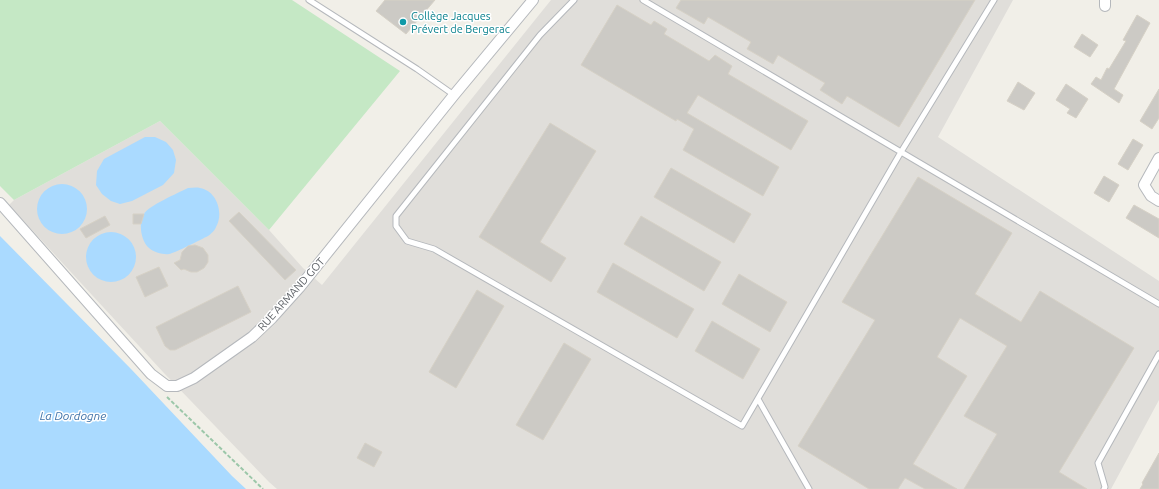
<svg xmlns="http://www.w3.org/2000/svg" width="1159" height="489" font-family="Ubuntu,sans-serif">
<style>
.industrial{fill:#e0deda}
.green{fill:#c5e8c5}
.water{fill:#aadaff}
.building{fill:#cccac5;stroke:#d6d1c6}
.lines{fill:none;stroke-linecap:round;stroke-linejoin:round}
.service-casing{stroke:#b5b8bc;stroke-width:7}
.minor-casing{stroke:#b5b8bc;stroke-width:12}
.path{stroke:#9cc7a9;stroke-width:2;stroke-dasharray:4 2;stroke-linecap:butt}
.service{stroke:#fff;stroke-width:5}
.minor{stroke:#fff;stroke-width:10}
.culture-dot{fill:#0f9aa8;stroke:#fff;stroke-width:1.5}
.labels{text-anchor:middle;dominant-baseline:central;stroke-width:3;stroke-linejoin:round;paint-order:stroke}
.culture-label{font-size:11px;fill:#0d838f;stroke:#fff;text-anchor:start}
.street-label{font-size:11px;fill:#5f6368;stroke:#fff}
.water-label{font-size:12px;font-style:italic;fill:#4174aa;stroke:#fff}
</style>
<rect width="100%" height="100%" fill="#f1efe8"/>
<path class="industrial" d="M 551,0 L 1013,0 L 938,137 L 1159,281 L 1159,400 L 1111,489 L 277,489 L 269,482 L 163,372 L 9,205 L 14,200 L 160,121 L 269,230 L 303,268 L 322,285 Z"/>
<path class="green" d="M 0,0 L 292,0 L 400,71 L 269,230 L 160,121 L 14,200 L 0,186 Z"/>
<path class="water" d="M 145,137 L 155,137 L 166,142 L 173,150 L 176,160 L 174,173 L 163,185 L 132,201 L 120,204 L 111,201 L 102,194 L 96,185 L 97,171 L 104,159 Z
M37 209a25 25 0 1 1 50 0a25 25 0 1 1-50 0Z
M 188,188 C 192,188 196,187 200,188 C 217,191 224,213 216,227 C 215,230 211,234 208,236 C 202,239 175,253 169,254 C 164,255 153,252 149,248 C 141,241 138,223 144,214 C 148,206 178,193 188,188 Z
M86 257a25 25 0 1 1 50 0a25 25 0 1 1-50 0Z
M 0,236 L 131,369 L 232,476 L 246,489 L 0,489 Z"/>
<path class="building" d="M 385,0 L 435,0 L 406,34 L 376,11 Z
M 681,0 L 975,0 L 899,127 L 847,96 L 842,104 L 820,90 L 825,83 L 778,55 L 773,64 L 747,49 L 751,42 L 708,17 L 704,24 L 676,8 Z
M 617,5 L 651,25 L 654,21 L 667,29 L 664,34 L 709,61 L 715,55 L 732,66 L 728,74 L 808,121 L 791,150 L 698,95 L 687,113 L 779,167 L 763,196 L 683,150 L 694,129 L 677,119 L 676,121 L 581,65 Z
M 1137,15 L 1150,23 L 1114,89 L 1123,95 L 1119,103 L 1091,84 L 1096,77 L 1101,80 L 1107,68 L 1109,69 L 1126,41 L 1123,40 Z
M 1082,34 L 1098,45 L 1090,57 L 1074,47 Z
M 1018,82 L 1035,93 L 1024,110 L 1007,101 Z
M 1066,84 L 1088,99 L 1076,118 L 1067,113 L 1070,109 L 1056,100 Z
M 1159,89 L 1159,118 L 1152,129 L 1140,121 Z
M 550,123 L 596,151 L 540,242 L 566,258 L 551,282 L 479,237 Z
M 1133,139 L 1143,145 L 1128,170 L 1118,164 Z
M 671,168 L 751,214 L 734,243 L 654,197 Z
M 1104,176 L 1119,185 L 1109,202 L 1094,193 Z
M 918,177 L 1012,233 L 975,294 L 1021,322 L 1040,291 L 1134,348 L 1059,472 L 1087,489 L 964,489 L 997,434 L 964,416 L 1007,346 L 960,318 L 937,357 L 967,376 L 913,464 L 957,489 L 925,489 L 905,478 L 898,489 L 869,489 L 798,446 L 875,320 L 842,302 Z
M 1134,205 L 1159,219 L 1159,238 L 1126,218 Z
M 239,212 L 296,270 L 285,280 L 229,221 Z
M 133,214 L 144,214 L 141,224 L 133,224 Z
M 105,216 L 110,225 L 86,238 L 80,229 Z
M 641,216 L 721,262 L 704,291 L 624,244 Z
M 195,245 L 203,248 L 208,255 L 208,262 L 204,268 L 197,272 L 191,272 L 184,269 L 181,270 L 174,263 L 180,260 L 182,252 L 188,246 Z
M 613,263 L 694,309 L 677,338 L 597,292 Z
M 159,267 L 168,286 L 145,297 L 136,277 Z
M 739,274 L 787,302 L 770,332 L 722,304 Z
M 238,286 L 251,312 L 175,350 L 170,350 L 165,346 L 156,327 Z
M 477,290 L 504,306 L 456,388 L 429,372 Z
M 712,321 L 760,349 L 743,379 L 695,351 Z
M 564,343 L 591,359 L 543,440 L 516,425 Z
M 365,443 L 382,452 L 374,467 L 357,458 Z
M 1159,453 L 1159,489 L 1140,489 L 1143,484 L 1142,483 Z"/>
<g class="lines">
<g class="service-casing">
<path id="service" d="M 309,0 L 417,69 L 454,95
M 574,0 L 540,35 L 396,216 L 396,226 L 407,241 L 434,249 L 742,426 L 901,152 L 994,0
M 643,0 L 1159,304
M 758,399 L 809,489
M 1104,489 L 1105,487 L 1098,463 L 1159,354"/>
</g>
<g class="minor-casing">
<path id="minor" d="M 1105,0 L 1105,6
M 1159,158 L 1144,185 L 1151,196 L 1159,201
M 0,203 L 151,374 L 167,386 L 177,386 L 194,378 L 252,337 L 272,318 L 299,288 L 454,95 L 533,0"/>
</g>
<path class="path" d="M 167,397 L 263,489"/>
<use href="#service" class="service"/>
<use href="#minor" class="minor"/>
</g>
<circle class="culture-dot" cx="403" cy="22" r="4"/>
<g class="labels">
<g class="culture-label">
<text x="411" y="16">Collège Jacques<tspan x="411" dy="13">Prévert de Bergerac</tspan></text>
</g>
<g class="street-label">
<text transform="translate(291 294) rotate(-48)">RUE ARMAND GOT</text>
</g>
<g class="water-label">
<text x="73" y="415">La Dordogne</text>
</g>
</g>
</svg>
